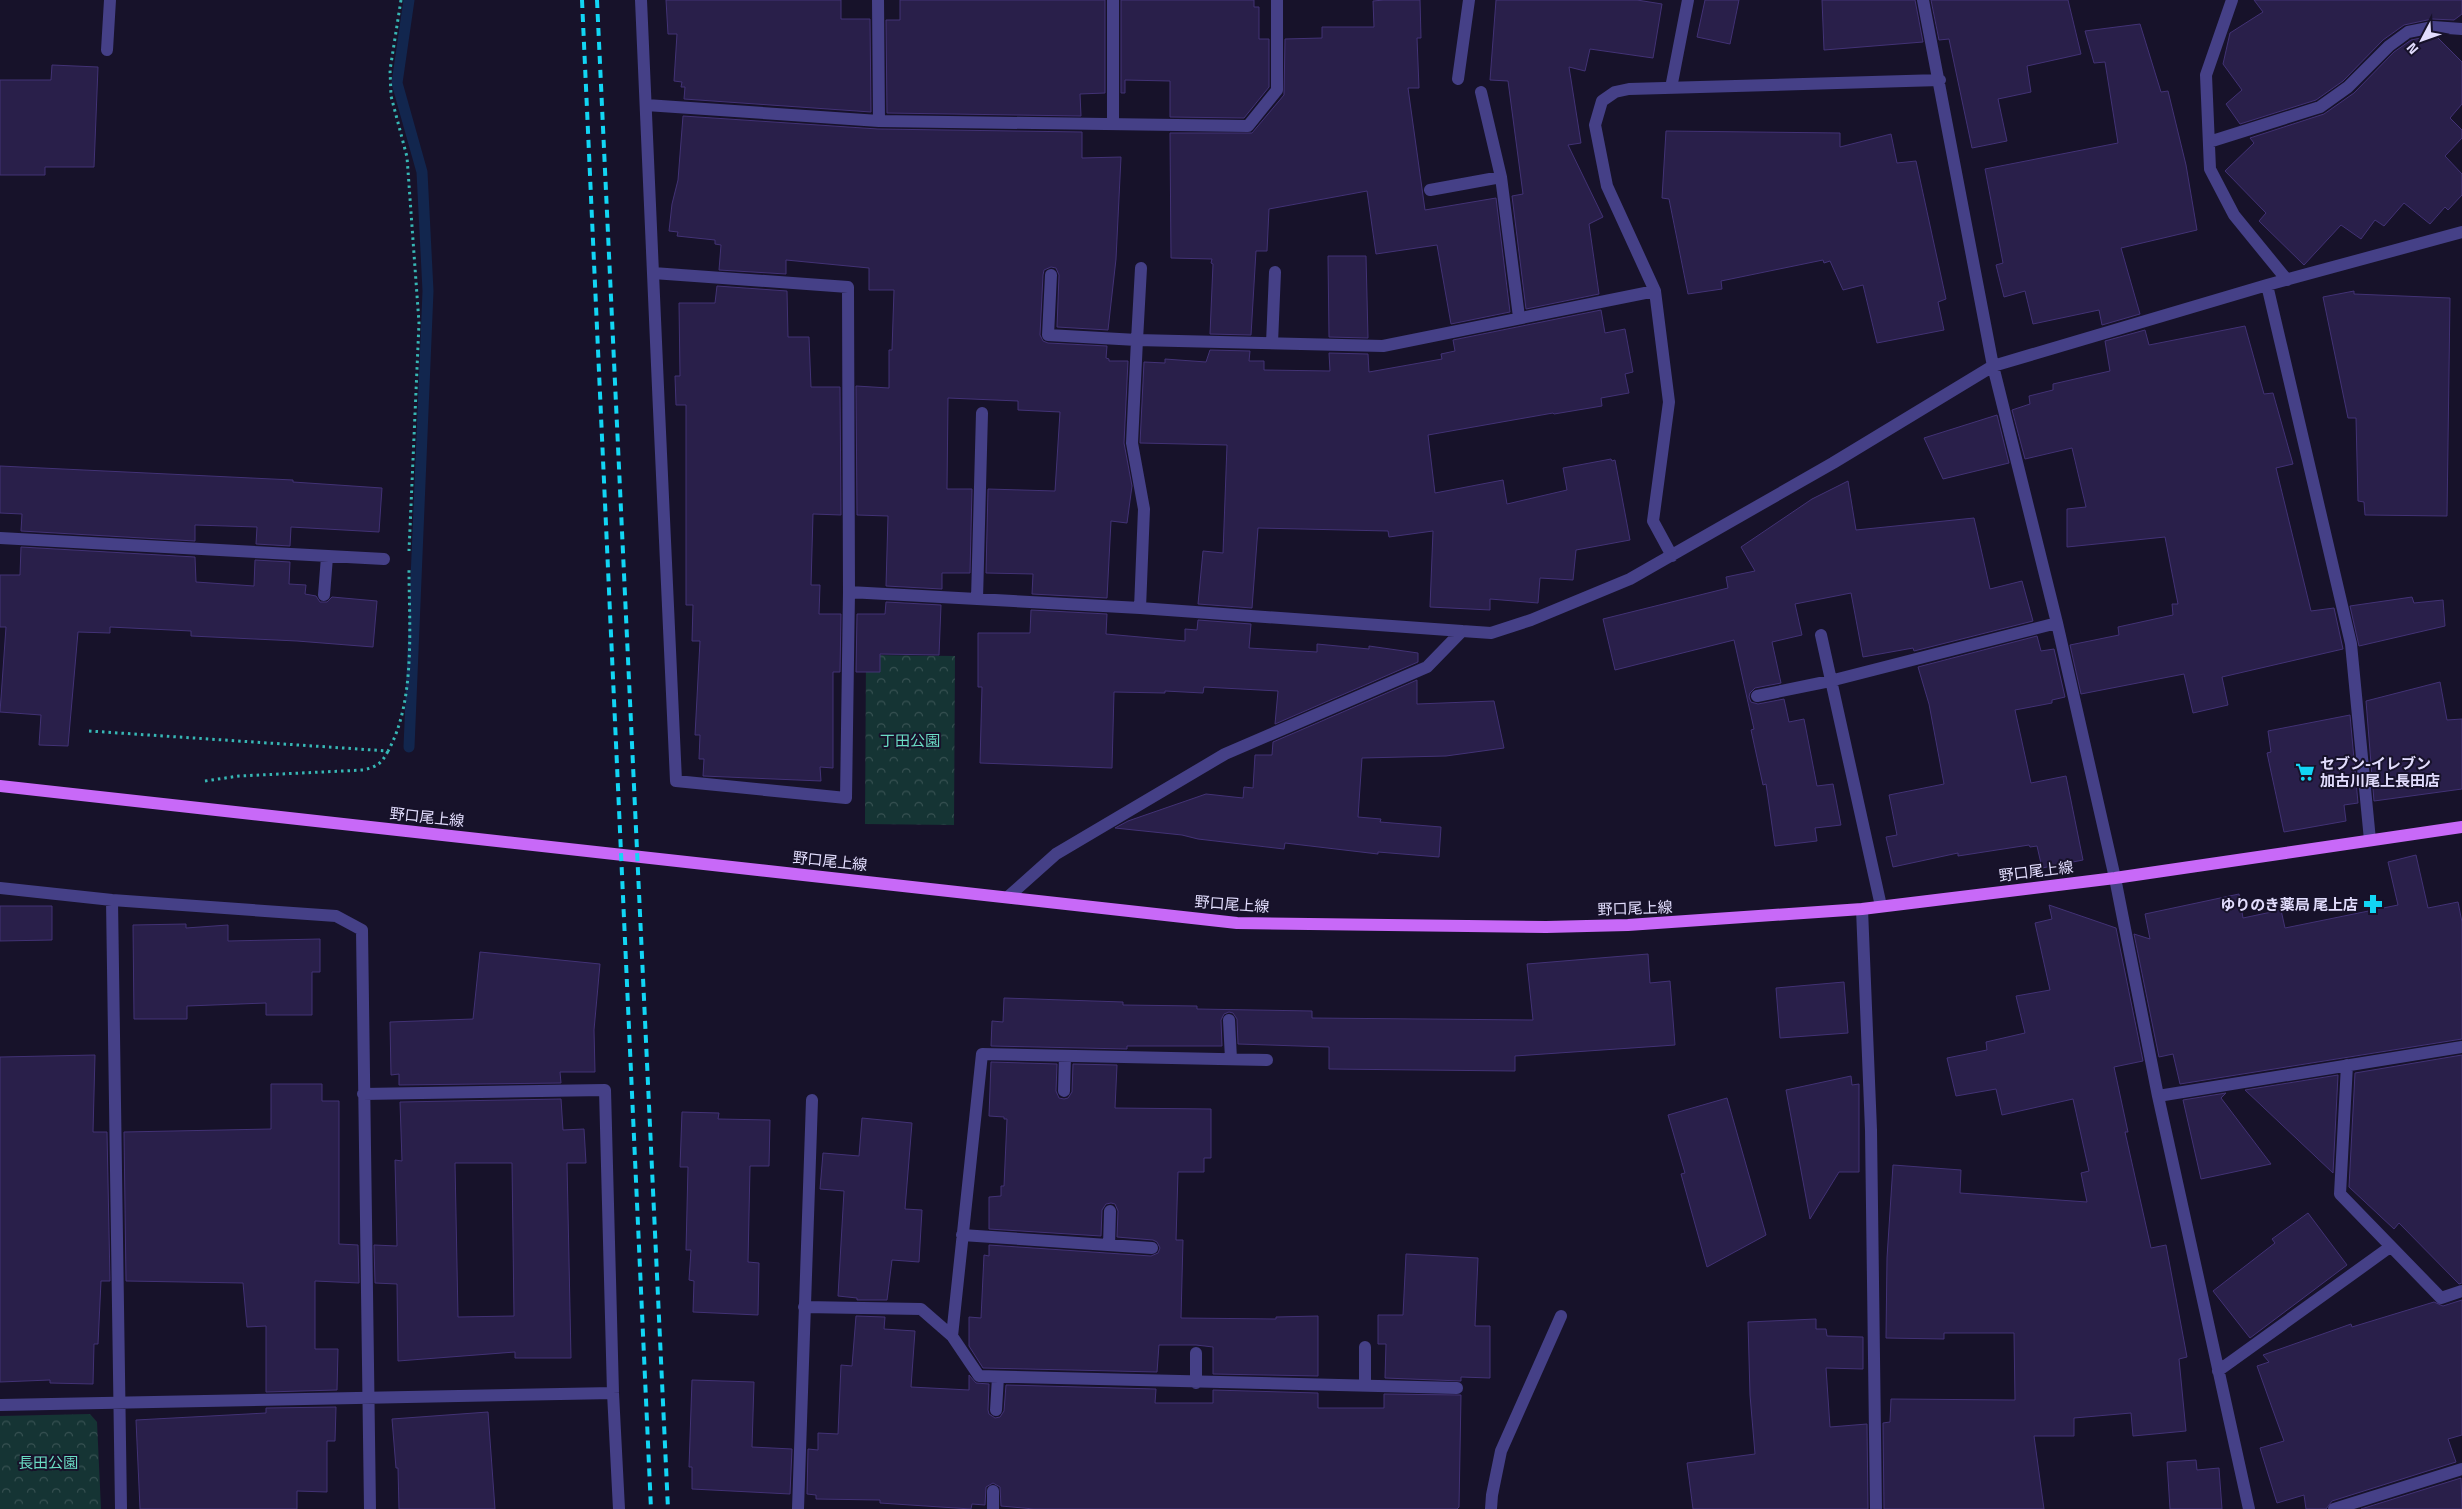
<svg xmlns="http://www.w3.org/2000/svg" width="2462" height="1509" font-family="'Titillium Web','Noto Sans JP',sans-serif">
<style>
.park{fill:url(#park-crowns)}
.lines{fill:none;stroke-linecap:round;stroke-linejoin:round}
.stream{stroke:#12264e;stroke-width:11}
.building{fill:#291f4a;stroke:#423275;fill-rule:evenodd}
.path{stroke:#37b7b5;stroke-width:3;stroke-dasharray:2.5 4;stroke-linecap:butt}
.minor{stroke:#454087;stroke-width:12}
.major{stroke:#c869f8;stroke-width:12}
.rail{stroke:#12d5f4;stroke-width:4;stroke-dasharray:8 6;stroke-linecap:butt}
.labels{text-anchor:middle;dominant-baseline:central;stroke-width:4;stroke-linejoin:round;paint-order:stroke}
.park-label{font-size:15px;fill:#6adcc4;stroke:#17122a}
.poi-label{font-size:15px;font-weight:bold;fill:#e2ddfd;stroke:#17122a;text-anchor:start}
.street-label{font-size:15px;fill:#e2ddfd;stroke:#17122a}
</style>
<defs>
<pattern id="park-crowns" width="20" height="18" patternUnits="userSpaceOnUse" patternTransform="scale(1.25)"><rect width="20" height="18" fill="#153434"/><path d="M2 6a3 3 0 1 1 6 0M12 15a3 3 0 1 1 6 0" fill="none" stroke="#375152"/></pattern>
</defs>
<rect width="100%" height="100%" fill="#17122a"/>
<path class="park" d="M 866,655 L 955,656 L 954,825 L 865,824 Z
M 90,1414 L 97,1422 L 101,1509 L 0,1509 L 0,1416 Z"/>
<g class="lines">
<path class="stream" d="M 409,747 L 428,291 L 422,172 L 397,83 L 409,0"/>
</g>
<path class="building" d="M 666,0 L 841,0 L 841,19 L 870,19 L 871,112 L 684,99 L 685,87 L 681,87 L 682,82 L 674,81 L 677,34 L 668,34 Z
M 900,0 L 1105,0 L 1105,93 L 1080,94 L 1081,116 L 887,113 L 886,20 L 900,20 Z
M 1121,0 L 1254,0 L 1254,7 L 1259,7 L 1259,39 L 1269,39 L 1269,87 L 1244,118 L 1170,117 L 1170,81 L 1125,80 L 1125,93 L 1121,93 Z
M 1384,0 L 1420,0 L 1421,38 L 1417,38 L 1419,88 L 1408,88 L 1425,210 L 1496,198 L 1510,312 L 1451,324 L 1437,245 L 1376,254 L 1367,191 L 1269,209 L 1267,251 L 1256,251 L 1251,335 L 1210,334 L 1213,264 L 1211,263 L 1212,259 L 1171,258 L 1170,133 L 1252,133 L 1284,95 L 1285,39 L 1322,38 L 1322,27 L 1374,27 L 1373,1 Z
M 1496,0 L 1637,0 L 1662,4 L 1653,58 L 1590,49 L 1585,71 L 1569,67 L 1581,143 L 1568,145 L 1603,217 L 1589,224 L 1599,294 L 1526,309 L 1512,196 L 1523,194 L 1508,81 L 1490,80 Z
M 1705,0 L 1739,0 L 1730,44 L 1697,37 Z
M 1822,0 L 1915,0 L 1923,42 L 1824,50 Z
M 1931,0 L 2068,0 L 2081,54 L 2027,66 L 2031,92 L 1998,99 L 2007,141 L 1972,148 L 1949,39 L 1939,40 Z
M 2254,0 L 2462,0 L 2462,14 L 2454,20 L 2432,19 L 2404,25 L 2383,40 L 2343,81 L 2316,100 L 2240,124 L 2226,104 L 2242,90 L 2223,64 L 2230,33 L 2263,12 Z
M 2140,24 L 2161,92 L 2168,91 L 2186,165 L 2197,230 L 2121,248 L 2140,314 L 2102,325 L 2099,310 L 2033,324 L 2025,291 L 2004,297 L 1996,265 L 2003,263 L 1985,169 L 2118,143 L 2105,62 L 2094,63 L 2085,31 Z
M 2435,35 L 2462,62 L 2462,104 L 2450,118 L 2462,130 L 2462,138 L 2445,156 L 2462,174 L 2462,195 L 2448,210 L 2445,207 L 2430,224 L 2404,203 L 2384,226 L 2375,220 L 2361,239 L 2341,225 L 2304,265 L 2259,221 L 2266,213 L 2225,171 L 2254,143 L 2250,138 L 2324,114 L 2354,93 L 2394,52 L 2411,40 Z
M 52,65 L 98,67 L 94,167 L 45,167 L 45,175 L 0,175 L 0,80 L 51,80 Z
M 683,116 L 878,129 L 1082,132 L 1082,158 L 1121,157 L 1116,259 L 1108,330 L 1057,327 L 1059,275 L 1056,268 L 1051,267 L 1044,270 L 1043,275 L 1040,335 L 1043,341 L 1048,343 L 1107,346 L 1106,358 L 1109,359 L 1109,361 L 1128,361 L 1124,443 L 1132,486 L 1127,523 L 1111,521 L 1107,598 L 1032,594 L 1033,574 L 986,573 L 988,489 L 1055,491 L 1060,412 L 1018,410 L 1018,401 L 948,398 L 947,489 L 972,489 L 970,573 L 942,573 L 942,589 L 886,586 L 888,516 L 857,515 L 856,386 L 889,388 L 889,350 L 892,350 L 894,290 L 869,290 L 869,268 L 786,260 L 786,274 L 719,270 L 721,245 L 715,244 L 715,240 L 677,236 L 678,232 L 669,231 L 672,204 L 678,180 Z
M 1666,131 L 1840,133 L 1840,147 L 1891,134 L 1897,163 L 1916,161 L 1946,299 L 1938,302 L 1944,330 L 1877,343 L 1863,285 L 1843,290 L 1830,261 L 1824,263 L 1823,260 L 1721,281 L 1722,289 L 1688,294 L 1669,199 L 1662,198 Z
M 1328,256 L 1366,256 L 1368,338 L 1329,337 Z
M 717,286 L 787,291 L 788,337 L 809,337 L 811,387 L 840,387 L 841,515 L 813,514 L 811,585 L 820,585 L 819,614 L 841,614 L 840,672 L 833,672 L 833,768 L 820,767 L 821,781 L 703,776 L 704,759 L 699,759 L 700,735 L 695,735 L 700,641 L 692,641 L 693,605 L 686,605 L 686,405 L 676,405 L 675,376 L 680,376 L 679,303 L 715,303 Z
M 2354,291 L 2354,294 L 2450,298 L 2447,516 L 2365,515 L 2364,502 L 2358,501 L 2356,418 L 2348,418 L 2323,297 Z
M 1601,310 L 1605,333 L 1625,329 L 1633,372 L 1625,374 L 1629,393 L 1601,398 L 1602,406 L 1554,414 L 1553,413 L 1428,435 L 1435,493 L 1503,480 L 1507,504 L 1567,490 L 1563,468 L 1611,459 L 1612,461 L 1615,460 L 1630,540 L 1576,550 L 1573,580 L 1540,578 L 1538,603 L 1490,599 L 1490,610 L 1430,607 L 1433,531 L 1389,537 L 1388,531 L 1258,528 L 1252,608 L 1198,604 L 1203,551 L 1223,553 L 1227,445 L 1140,443 L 1144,362 L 1165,363 L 1165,359 L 1206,362 L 1210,350 L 1250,351 L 1249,361 L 1264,361 L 1264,370 L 1330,371 L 1329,353 L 1368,354 L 1369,372 L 1442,359 L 1441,354 L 1455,351 L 1453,340 Z
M 2245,326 L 2264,394 L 2273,393 L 2293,464 L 2276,468 L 2311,611 L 2334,608 L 2343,649 L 2222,677 L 2228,705 L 2193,713 L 2184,674 L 2081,694 L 2070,645 L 2119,635 L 2118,627 L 2173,615 L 2172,604 L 2178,604 L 2165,537 L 2067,547 L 2067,509 L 2086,507 L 2072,448 L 2025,459 L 2012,410 L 2030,404 L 2029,396 L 2053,390 L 2053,384 L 2110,371 L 2105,341 L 2145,330 L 2149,345 Z
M 1997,415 L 2009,463 L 1943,479 L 1924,438 Z
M 0,466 L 293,480 L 293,482 L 382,488 L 379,532 L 291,527 L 290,546 L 256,544 L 257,527 L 195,525 L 195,541 L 21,531 L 22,514 L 0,513 Z
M 1848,481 L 1856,530 L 1974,518 L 1990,589 L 2022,581 L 2033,621 L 1914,651 L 1913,648 L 1863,657 L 1851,593 L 1795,604 L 1802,635 L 1772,642 L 1781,683 L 1755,688 L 1750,693 L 1749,697 L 1751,702 L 1758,704 L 1784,699 L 1789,722 L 1804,719 L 1817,786 L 1833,784 L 1841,825 L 1815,828 L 1817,841 L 1775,846 L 1766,784 L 1763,785 L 1751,730 L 1754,729 L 1734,640 L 1615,670 L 1603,619 L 1728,588 L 1726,577 L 1755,571 L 1741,547 L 1812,499 Z
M 21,547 L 195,557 L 196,582 L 254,586 L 255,560 L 290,562 L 289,584 L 306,585 L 305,594 L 316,596 L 320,602 L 327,602 L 332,597 L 377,601 L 373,647 L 297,641 L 191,636 L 191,631 L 110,627 L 110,633 L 78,632 L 68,746 L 39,745 L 41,715 L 0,712 L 6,627 L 0,627 L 0,575 L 20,575 Z
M 2412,597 L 2414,603 L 2443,600 L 2445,626 L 2359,646 L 2350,606 Z
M 886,602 L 941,605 L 939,655 L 880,654 L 880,672 L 856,672 L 857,614 L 885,614 Z
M 1031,610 L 1107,614 L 1106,634 L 1185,641 L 1185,629 L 1197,630 L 1198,620 L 1251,624 L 1249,648 L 1317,652 L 1317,644 L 1369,649 L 1369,646 L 1418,653 L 1418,662 L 1275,724 L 1278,691 L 1204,687 L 1203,693 L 1165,691 L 1165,693 L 1114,692 L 1112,768 L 980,763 L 982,687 L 978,687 L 978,633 L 1030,633 Z
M 2037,636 L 2041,651 L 2054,649 L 2065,697 L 2052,700 L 2052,703 L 2015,710 L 2031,783 L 2066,776 L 2083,860 L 2042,868 L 2037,846 L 2030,847 L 2029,845 L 1958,856 L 1958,853 L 1893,867 L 1886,837 L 1897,835 L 1889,795 L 1944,784 L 1929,704 L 1918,667 Z
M 1417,680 L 1417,704 L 1494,701 L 1504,748 L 1446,756 L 1362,758 L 1358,817 L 1381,819 L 1380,822 L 1441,827 L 1439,857 L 1378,852 L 1378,854 L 1285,843 L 1284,849 L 1198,839 L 1182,835 L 1115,828 L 1128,821 L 1206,794 L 1243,798 L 1244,787 L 1253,788 L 1255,755 L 1272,755 L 1273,742 Z
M 2440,682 L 2447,720 L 2462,719 L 2462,789 L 2374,801 L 2366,701 Z
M 2350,715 L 2358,803 L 2344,805 L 2346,821 L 2284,832 L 2267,753 L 2271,752 L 2268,731 Z
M 2416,855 L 2428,908 L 2458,902 L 2462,922 L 2462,1039 L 2180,1084 L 2173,1054 L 2159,1057 L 2134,934 L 2150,939 L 2145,914 L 2239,894 L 2243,918 L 2281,910 L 2285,928 L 2398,905 L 2388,862 Z
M 2049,905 L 2116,928 L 2143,1061 L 2114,1067 L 2128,1132 L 2125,1132 L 2151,1248 L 2166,1245 L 2187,1357 L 2179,1359 L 2186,1431 L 2133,1436 L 2131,1413 L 2074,1418 L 2074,1436 L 2034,1436 L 2044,1509 L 1884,1509 L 1883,1423 L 1890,1422 L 1891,1399 L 2015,1400 L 2014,1333 L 1944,1333 L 1944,1339 L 1886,1338 L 1887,1258 L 1893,1165 L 1961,1170 L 1960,1193 L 2087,1202 L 2081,1173 L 2089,1171 L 2073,1099 L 2002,1115 L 1996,1089 L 1956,1096 L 1947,1058 L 1987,1050 L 1986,1042 L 2025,1033 L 2016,996 L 2050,990 L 2035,923 L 2052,919 Z
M 0,906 L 52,906 L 52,940 L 0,941 Z
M 186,924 L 186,928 L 228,925 L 228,941 L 320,939 L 320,972 L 312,972 L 312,1015 L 266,1015 L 266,1003 L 187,1006 L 187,1019 L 134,1019 L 133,925 Z
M 480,952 L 600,964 L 594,1030 L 595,1072 L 560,1072 L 561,1083 L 399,1085 L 399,1074 L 391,1075 L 390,1022 L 473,1019 Z
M 1648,954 L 1650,983 L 1670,981 L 1675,1045 L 1515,1056 L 1515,1071 L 1329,1069 L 1329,1047 L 1238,1044 L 1237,1019 L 1233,1013 L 1229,1012 L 1224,1014 L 1221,1020 L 1222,1046 L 1127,1046 L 1127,1049 L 991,1046 L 992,1021 L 1003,1022 L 1004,998 L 1123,1002 L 1123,1005 L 1197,1006 L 1197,1009 L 1312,1011 L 1312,1018 L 1533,1020 L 1527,964 Z
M 1844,982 L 1848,1033 L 1780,1038 L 1776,988 Z
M 95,1055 L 93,1132 L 107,1132 L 110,1281 L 101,1281 L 98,1344 L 94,1344 L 93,1384 L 50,1383 L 50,1380 L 0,1382 L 0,1057 Z
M 2462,1055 L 2462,1283 L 2459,1284 L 2399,1223 L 2394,1229 L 2349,1187 L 2355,1073 Z
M 991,1062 L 1057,1064 L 1056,1091 L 1059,1098 L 1064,1099 L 1068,1098 L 1072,1092 L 1073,1064 L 1117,1065 L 1115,1108 L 1211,1109 L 1211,1158 L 1204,1158 L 1204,1172 L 1178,1172 L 1176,1240 L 1183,1240 L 1181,1318 L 1276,1319 L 1276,1317 L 1318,1316 L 1318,1376 L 1213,1374 L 1213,1347 L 1196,1345 L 1159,1345 L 1157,1372 L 983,1368 L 969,1346 L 969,1317 L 981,1318 L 984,1255 L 989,1256 L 989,1245 L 1151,1256 L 1158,1253 L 1160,1248 L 1157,1242 L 1153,1240 L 1117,1237 L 1118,1211 L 1115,1204 L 1111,1203 L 1106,1204 L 1102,1210 L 1101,1236 L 989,1229 L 989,1197 L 1001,1196 L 1001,1186 L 1004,1186 L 1007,1119 L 1004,1119 L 1004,1117 L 989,1116 Z
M 2338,1075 L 2333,1173 L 2245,1090 Z
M 1851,1076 L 1852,1085 L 1859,1084 L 1859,1172 L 1839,1172 L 1810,1219 L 1786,1090 Z
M 271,1084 L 322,1084 L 322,1101 L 339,1101 L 339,1244 L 358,1245 L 359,1283 L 315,1281 L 315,1349 L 338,1349 L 337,1390 L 266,1392 L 266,1326 L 247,1327 L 243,1283 L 126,1281 L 124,1132 L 271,1129 Z
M 2226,1093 L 2221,1098 L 2271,1164 L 2201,1179 L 2183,1100 Z
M 1727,1098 L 1766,1235 L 1707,1267 L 1681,1174 L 1685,1173 L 1668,1115 Z
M 561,1099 L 563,1130 L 584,1129 L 586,1163 L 567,1163 L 571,1358 L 515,1358 L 515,1352 L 398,1361 L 397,1284 L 375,1283 L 374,1245 L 397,1246 L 395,1160 L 402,1161 L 400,1102 ZM 455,1163 L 512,1163 L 514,1316 L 458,1317 Z
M 682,1112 L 719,1113 L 718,1119 L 770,1120 L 769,1166 L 750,1166 L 748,1262 L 759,1263 L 758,1315 L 693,1312 L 694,1281 L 689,1280 L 691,1250 L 686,1250 L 688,1167 L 680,1167 Z
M 862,1118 L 912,1123 L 905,1209 L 922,1210 L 919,1262 L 892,1260 L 887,1300 L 857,1300 L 857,1298 L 838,1296 L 844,1191 L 820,1189 L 823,1153 L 859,1156 Z
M 2308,1213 L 2347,1265 L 2250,1338 L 2213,1291 L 2275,1243 L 2272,1239 Z
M 1406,1254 L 1478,1258 L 1475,1326 L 1490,1326 L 1490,1378 L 1461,1377 L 1461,1381 L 1385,1378 L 1386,1344 L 1378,1344 L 1378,1315 L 1403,1315 Z
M 2462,1300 L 2462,1435 L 2448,1439 L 2456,1462 L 2332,1501 L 2326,1509 L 2306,1509 L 2304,1495 L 2277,1503 L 2260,1448 L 2284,1441 L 2257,1366 L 2269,1362 L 2263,1355 L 2351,1324 L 2352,1327 L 2434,1302 L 2443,1306 Z
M 856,1316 L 885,1317 L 884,1329 L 915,1331 L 911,1387 L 969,1390 L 969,1375 L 976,1383 L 989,1384 L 988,1410 L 989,1414 L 995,1418 L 1000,1417 L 1004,1411 L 1006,1385 L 1156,1389 L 1155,1403 L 1213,1403 L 1213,1390 L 1318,1393 L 1318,1408 L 1384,1408 L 1384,1394 L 1461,1395 L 1459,1507 L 1457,1509 L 1034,1509 L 1001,1506 L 1000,1487 L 993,1483 L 986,1487 L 985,1505 L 972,1504 L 971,1509 L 880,1503 L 880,1500 L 816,1499 L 816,1495 L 807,1494 L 808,1449 L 818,1450 L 818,1433 L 838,1434 L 841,1365 L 852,1366 Z
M 1816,1319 L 1816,1329 L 1826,1329 L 1827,1336 L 1863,1337 L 1863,1369 L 1826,1368 L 1830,1427 L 1867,1424 L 1868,1509 L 1693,1509 L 1687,1463 L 1755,1454 L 1750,1395 L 1748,1322 Z
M 692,1380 L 754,1382 L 752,1447 L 792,1449 L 790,1494 L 692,1489 L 692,1467 L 689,1467 Z
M 336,1407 L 335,1441 L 327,1441 L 327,1492 L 297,1491 L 297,1509 L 140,1509 L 136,1420 L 266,1413 L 266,1408 Z
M 488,1412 L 495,1509 L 399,1509 L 398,1468 L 396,1468 L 392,1419 Z
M 2196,1460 L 2197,1470 L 2219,1468 L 2222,1509 L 2170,1509 L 2167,1462 Z
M 2461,1478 L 2462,1509 L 2361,1509 Z"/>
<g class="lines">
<path class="path" d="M 401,0 L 390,70 L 391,96 L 407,157 L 419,323 L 409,551
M 89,731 L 388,751 C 416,701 409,625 409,569
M 205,781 L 239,776 L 363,770 C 377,767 382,763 388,751"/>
<path class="minor" d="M 641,0 C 652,260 664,521 676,781 L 846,798 L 849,592 L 848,287 L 653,273
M 878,0 L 879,121
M 1923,0 L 1993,366 L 2057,623 L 2115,878 L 2158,1096 L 2249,1509
M 2232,0 L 2206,75 L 2210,169 L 2234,215 L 2287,280
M 107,50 L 110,0
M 1458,79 L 1469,0
M 1671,88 L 1688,0
M 1481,92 L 1501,177 L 1519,317
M 646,105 L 879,121 L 1248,126 L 1277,90 L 1277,0
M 1113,124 L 1113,0
M 2209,142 L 2320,107 L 2348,87 L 2389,46 L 2408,32 L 2433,27 L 2462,29
M 1430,190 L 1501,177
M 1051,275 L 1048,335 L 1137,340 L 1141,268
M 2267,285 L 2351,644 L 2370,840
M 1272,343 L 1275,272
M 0,538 L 384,559
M 1672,556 L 1653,521 L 1669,402 L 1655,291 L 1607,186 L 1595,125 L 1602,101 L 1615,92 L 1629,89 L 1940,80
M 849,592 L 1140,608 L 1462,631
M 324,595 L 327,557
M 977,599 L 982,413
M 1140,608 L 1144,509 L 1132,443 L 1137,340 L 1383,346 L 1655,291
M 1821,635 L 1881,906
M 1757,696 L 1830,681 L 2057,623
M 0,888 L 112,900 L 336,916 L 362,930 L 370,1509
M 1009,896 L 1056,854 L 1225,754 L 1427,667 L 1462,631 L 1491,633 L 1531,620 L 1630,579 L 1833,463 L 1993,366 L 2267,285 L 2462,232
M 112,900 L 121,1509
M 1862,909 L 1871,1130 L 1876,1509
M 1229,1020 L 1231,1059
M 2347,1065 L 2340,1194 L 2441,1298 L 2462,1291
M 1064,1091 L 1065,1056
M 363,1094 L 605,1090 L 613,1393 L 619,1509
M 2158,1096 L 2462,1047
M 962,1235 L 1152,1248
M 1109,1245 L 1110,1211
M 804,1307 L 921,1309 L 952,1336 L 979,1376 L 1457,1388
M 952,1336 L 982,1054 L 1267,1060
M 2218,1371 L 2390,1247
M 1196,1383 L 1196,1353
M 1365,1386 L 1365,1347
M 0,1405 L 613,1393
M 996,1410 L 998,1377
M 798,1509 L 812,1100
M 993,1509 L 993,1491
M 1491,1509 L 1492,1495 L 1501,1451 L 1561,1316
M 2334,1509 L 2462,1469"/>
<path class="major" d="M 0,786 L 1237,923 L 1546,927 L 1628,925 L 1862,909 L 2115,878 L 2462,827"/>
<path class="rail" d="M 582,0 L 651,1509
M 597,0 L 668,1509"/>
</g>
<defs>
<g id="supermarket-bare" transform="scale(1.5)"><path d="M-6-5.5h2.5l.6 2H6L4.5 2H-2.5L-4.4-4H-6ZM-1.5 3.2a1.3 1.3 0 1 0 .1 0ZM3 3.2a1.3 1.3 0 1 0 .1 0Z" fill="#12d5f4" stroke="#17122a" stroke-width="2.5" paint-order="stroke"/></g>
<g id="pharmacy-bare" transform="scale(1.5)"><path d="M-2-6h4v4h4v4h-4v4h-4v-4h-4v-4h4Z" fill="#12d5f4" stroke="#17122a" stroke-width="2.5" paint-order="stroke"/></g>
</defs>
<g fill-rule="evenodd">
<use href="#supermarket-bare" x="2305" y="772"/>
<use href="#pharmacy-bare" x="2373" y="904"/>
</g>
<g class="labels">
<g class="park-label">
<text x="910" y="740">丁田公園</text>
<text x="48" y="1462">長田公園</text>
</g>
<g class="poi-label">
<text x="2320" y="763">セブン-イレブン<tspan x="2320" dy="17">加古川尾上長田店</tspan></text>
<text x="2358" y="904" text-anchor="end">ゆりのき薬局 尾上店</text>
</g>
<g class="street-label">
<text transform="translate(427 817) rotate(6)">野口尾上線</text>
<text transform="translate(830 861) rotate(6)">野口尾上線</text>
<text transform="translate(2036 871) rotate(-7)">野口尾上線</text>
<text transform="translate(1232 904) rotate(4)">野口尾上線</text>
<text transform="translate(1635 908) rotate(-2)">野口尾上線</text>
</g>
</g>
<g transform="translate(2422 40) rotate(229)" stroke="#17122a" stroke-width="4" paint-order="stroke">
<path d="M0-4L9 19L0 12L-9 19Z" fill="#e2ddfd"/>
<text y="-8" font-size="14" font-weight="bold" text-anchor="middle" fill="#e2ddfd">N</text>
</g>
</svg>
